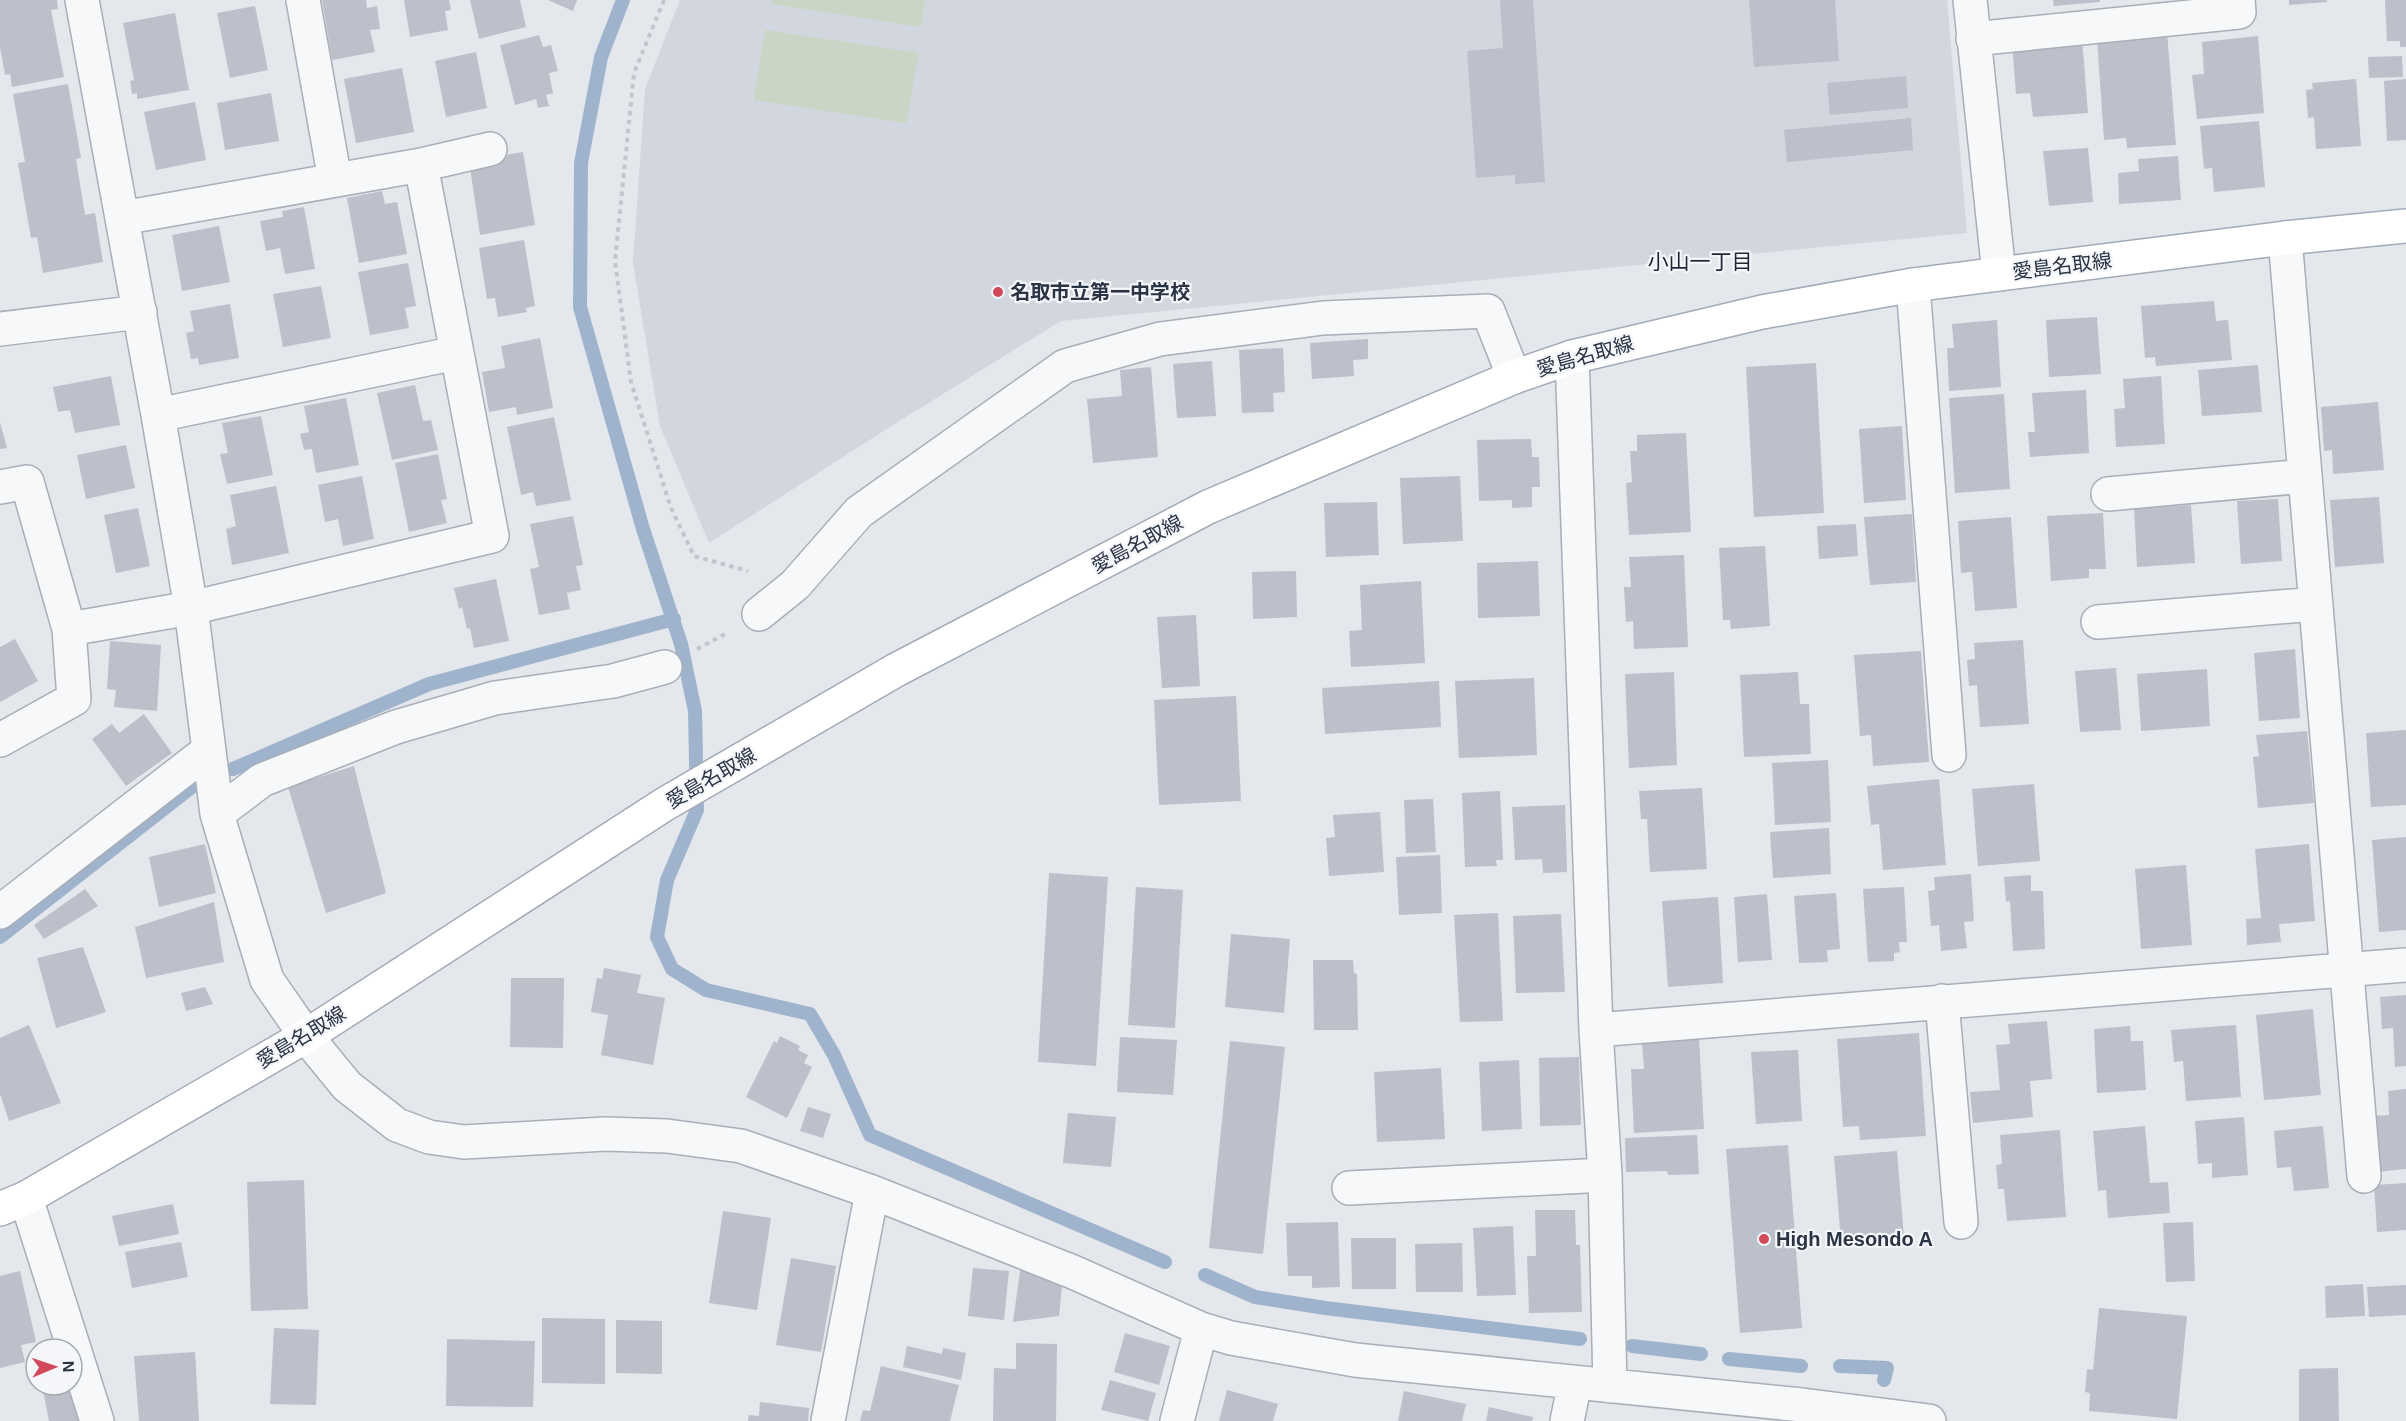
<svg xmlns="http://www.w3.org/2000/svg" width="2406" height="1421" font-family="Arial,'Noto Sans JP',sans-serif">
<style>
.built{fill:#d2d6de}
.green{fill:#c9d6c5}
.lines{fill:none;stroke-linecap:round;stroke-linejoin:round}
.stream{stroke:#9fb4cc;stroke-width:14}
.building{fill:#bbc0ca}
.minor-casing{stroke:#a9aeb7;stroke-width:36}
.major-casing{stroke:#a3abb8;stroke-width:36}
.path{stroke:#c2c5cb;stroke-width:4;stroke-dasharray:4.5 4.5;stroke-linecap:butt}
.minor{stroke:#f7f8fa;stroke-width:33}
.major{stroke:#fff;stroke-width:33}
.poi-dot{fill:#d1495b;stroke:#f4f6f9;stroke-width:2}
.labels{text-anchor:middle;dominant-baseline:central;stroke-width:4.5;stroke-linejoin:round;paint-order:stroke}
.street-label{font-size:20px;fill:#2b3445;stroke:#f4f6f9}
.poi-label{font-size:20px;font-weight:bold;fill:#2b3445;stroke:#f4f6f9;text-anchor:start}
.neighbourhood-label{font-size:21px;fill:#1d2536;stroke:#f4f6f9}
</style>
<rect width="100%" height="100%" fill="#e4e7ec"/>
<path class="built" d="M 680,0 L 1947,0 L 1967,233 L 1061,321 L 896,423 L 709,543 L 660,426 L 633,263 L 645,89 Z"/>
<path class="green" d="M 772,0 L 925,0 L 921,27 L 772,4 Z
M 765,30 L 919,53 L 906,123 L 754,100 Z"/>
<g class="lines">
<path class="stream" d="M 623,0 L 601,57 L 581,163 L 580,307 L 643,529 L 681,644 L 695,711 L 697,810 L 667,880 L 657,937 L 672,969 L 706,990 L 810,1014 L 834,1055 L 870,1135 L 1165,1262
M 233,769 L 429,684 L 674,619
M 0,937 L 193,786
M 1205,1275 L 1255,1297 L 1325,1308 L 1580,1339
M 1632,1346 L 1701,1354
M 1729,1359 L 1801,1366
M 1840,1366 L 1887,1368 L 1884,1380"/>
</g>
<path class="building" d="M 0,0 L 57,0 L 58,9 L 51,10 L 64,77 L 12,87 L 10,74 L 5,75 L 0,47 Z
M 322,0 L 366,0 L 367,8 L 377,6 L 380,29 L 370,30 L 375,52 L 332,60 Z
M 404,0 L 449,0 L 451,10 L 445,11 L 448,30 L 410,37 Z
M 470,0 L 520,0 L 526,27 L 479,39 Z
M 548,0 L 577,0 L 573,11 Z
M 1500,0 L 1533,0 L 1545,182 L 1515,184 L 1515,175 L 1476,178 L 1467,51 L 1503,48 Z
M 1749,0 L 1835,0 L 1839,61 L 1754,67 Z
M 2053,0 L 2100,0 L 2100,2 L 2054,6 Z
M 2289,0 L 2327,0 L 2327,2 L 2289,5 Z
M 2385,0 L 2406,0 L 2406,47 L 2400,47 L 2400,41 L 2387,41 Z
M 255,6 L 268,70 L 230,78 L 217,13 Z
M 175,13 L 189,90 L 137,99 L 137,93 L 132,94 L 130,81 L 134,80 L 123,23 Z
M 2167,32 L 2176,145 L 2127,148 L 2126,138 L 2104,140 L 2097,38 Z
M 539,35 L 543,47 L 551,45 L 558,71 L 549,73 L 553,93 L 546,95 L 549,106 L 538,108 L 536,99 L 515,105 L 500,45 Z
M 2258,36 L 2264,113 L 2197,119 L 2192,75 L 2204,74 L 2202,42 Z
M 2082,39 L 2088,113 L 2033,117 L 2030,93 L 2016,94 L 2012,44 Z
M 476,52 L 487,108 L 446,117 L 435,61 Z
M 2402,56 L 2403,77 L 2369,78 L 2368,57 Z
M 402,68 L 414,132 L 356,143 L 344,79 Z
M 1906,76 L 1908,108 L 1830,115 L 1827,83 Z
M 2356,79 L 2361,146 L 2316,149 L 2314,117 L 2308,118 L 2306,90 L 2313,89 L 2312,83 Z
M 2406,79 L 2406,140 L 2387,141 L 2384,81 Z
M 68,84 L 81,158 L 76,159 L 85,215 L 95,213 L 103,262 L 43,273 L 37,237 L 31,238 L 18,163 L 25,162 L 13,94 Z
M 271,93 L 279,141 L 225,150 L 217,103 Z
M 195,102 L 206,160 L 156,170 L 144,112 Z
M 1911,118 L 1913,150 L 1787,162 L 1784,130 Z
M 2259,121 L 2265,187 L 2214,192 L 2212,168 L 2204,169 L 2200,126 Z
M 2088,148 L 2093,202 L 2049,206 L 2043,151 Z
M 523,152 L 535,225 L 480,235 L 469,161 Z
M 2178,156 L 2181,200 L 2119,204 L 2118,173 L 2139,171 L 2138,159 Z
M 382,191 L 385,204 L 397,202 L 407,254 L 359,263 L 347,198 Z
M 304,207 L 315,269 L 285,274 L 280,248 L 266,251 L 260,221 L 283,217 L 282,211 Z
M 219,226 L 230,282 L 182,291 L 172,235 Z
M 524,240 L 535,306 L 526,308 L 527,312 L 498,317 L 495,298 L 487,299 L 479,248 Z
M 408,263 L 416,306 L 405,308 L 409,328 L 370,335 L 358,272 Z
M 321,286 L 331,338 L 283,347 L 273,294 Z
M 2214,301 L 2216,321 L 2228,320 L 2232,360 L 2156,366 L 2155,357 L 2145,358 L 2141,306 Z
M 230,304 L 239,358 L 199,365 L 198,358 L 191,359 L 186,333 L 194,331 L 190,311 Z
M 2097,317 L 2101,374 L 2049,377 L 2046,320 Z
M 1997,320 L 2001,387 L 1949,391 L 1947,348 L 1954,348 L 1952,324 Z
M 540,338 L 553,408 L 517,415 L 516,407 L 489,412 L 482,372 L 505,368 L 501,346 Z
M 1368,339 L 1368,359 L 1353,360 L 1354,376 L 1312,379 L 1310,343 Z
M 1283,348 L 1285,392 L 1273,393 L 1274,412 L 1242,413 L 1239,350 Z
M 1212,361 L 1216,416 L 1177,418 L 1173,364 Z
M 1816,363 L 1824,513 L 1754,517 L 1746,367 Z
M 2258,365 L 2262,412 L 2202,416 L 2198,370 Z
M 1151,367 L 1158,457 L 1093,463 L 1087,399 L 1122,396 L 1120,370 Z
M 111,376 L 120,425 L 75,433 L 70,410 L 58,412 L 53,387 Z
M 2161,376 L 2165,444 L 2116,447 L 2114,409 L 2125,408 L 2123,379 Z
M 415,385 L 423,421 L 431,420 L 438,450 L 392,460 L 377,393 Z
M 2086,390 L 2089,453 L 2030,457 L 2028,432 L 2035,432 L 2032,393 Z
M 2004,394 L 2010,489 L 1955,493 L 1949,398 Z
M 346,398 L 359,465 L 316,473 L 312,449 L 304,450 L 300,434 L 309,432 L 304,406 Z
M 2378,402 L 2384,470 L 2333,474 L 2332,450 L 2324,451 L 2321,407 Z
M 261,416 L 273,475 L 227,484 L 220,454 L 228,453 L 222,423 Z
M 554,417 L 571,500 L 536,506 L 533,492 L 521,495 L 507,427 Z
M 0,422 L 7,448 L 0,449 Z
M 1902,426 L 1906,500 L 1864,503 L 1859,429 Z
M 1686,433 L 1691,532 L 1629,535 L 1626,483 L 1632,482 L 1630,451 L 1637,451 L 1637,435 Z
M 1531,439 L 1532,457 L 1539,457 L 1540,487 L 1532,487 L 1532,507 L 1512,508 L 1512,500 L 1479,501 L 1477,440 Z
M 126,445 L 135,488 L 86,499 L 77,455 Z
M 438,454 L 447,499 L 441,500 L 447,523 L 409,532 L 395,463 Z
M 362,476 L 374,539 L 343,546 L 338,519 L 325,522 L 318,485 Z
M 1460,476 L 1463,541 L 1403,544 L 1400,478 Z
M 276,486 L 289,553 L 232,565 L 226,529 L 236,526 L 230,495 Z
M 2379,497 L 2384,563 L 2335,567 L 2330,500 Z
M 2278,499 L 2282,561 L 2241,564 L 2237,501 Z
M 1377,502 L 1379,555 L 1326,557 L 1324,503 Z
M 2191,505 L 2195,563 L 2137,567 L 2134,509 Z
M 138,508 L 150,566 L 116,573 L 104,515 Z
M 2103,513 L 2106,569 L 2089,569 L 2089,578 L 2051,581 L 2047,516 Z
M 1912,514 L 1916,582 L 1870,585 L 1864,517 Z
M 573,516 L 583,565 L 576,566 L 581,590 L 567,593 L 570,609 L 539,615 L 530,569 L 539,567 L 530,524 Z
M 2011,517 L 2017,608 L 1975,611 L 1972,572 L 1961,573 L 1958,521 Z
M 1856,524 L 1858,556 L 1819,559 L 1817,526 Z
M 1765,546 L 1770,626 L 1731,629 L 1730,620 L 1723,620 L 1719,548 Z
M 1684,555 L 1688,647 L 1634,649 L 1633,621 L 1626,622 L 1624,587 L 1631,587 L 1629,557 Z
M 1538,561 L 1540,616 L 1478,618 L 1477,563 Z
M 1296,571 L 1297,617 L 1253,619 L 1252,572 Z
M 496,579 L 509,641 L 474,648 L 470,628 L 467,629 L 462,607 L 459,609 L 454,588 Z
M 1421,581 L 1425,663 L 1351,667 L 1349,631 L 1362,630 L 1360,585 Z
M 1196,615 L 1200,686 L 1162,688 L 1157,617 Z
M 15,639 L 38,681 L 0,702 L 0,647 Z
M 2023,640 L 2029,724 L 1980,727 L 1977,685 L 1969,686 L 1967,660 L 1975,659 L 1974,643 Z
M 110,641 L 161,645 L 157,711 L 114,707 L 116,690 L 107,689 Z
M 2295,649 L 2300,718 L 2259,721 L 2254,653 Z
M 1921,651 L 1929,762 L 1873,766 L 1871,735 L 1860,736 L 1854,655 Z
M 2116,668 L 2121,730 L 2080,732 L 2075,671 Z
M 2207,669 L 2210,726 L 2141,731 L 2137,674 Z
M 1674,672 L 1677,765 L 1629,768 L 1625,674 Z
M 1798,672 L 1800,704 L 1809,704 L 1811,754 L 1744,757 L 1740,675 Z
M 1534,678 L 1537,755 L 1459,758 L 1455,681 Z
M 1439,681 L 1441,727 L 1325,734 L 1322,688 Z
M 1236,696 L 1241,801 L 1159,805 L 1154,700 Z
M 144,714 L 172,753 L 126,786 L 92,739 L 112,724 L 119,733 Z
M 2406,730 L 2406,805 L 2371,807 L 2366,733 Z
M 2307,731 L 2314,803 L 2258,808 L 2253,757 L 2259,756 L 2256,735 Z
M 1828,760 L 1831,822 L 1775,825 L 1772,763 Z
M 354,766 L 386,893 L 326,913 L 288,787 Z
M 1939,779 L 1946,865 L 1883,870 L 1879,824 L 1871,825 L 1867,786 Z
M 2034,784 L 2040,861 L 1978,866 L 1972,789 Z
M 1702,788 L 1707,869 L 1650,872 L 1647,819 L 1641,819 L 1639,791 Z
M 1500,791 L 1503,860 L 1496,860 L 1497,866 L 1465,867 L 1462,793 Z
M 1433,799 L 1436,852 L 1406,853 L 1404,800 Z
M 1565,805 L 1567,872 L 1543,873 L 1542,859 L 1515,860 L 1512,807 Z
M 1380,812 L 1384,872 L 1329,876 L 1326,838 L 1335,837 L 1333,815 Z
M 1829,828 L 1831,874 L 1773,878 L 1770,832 Z
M 2406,837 L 2406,930 L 2379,932 L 2372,840 Z
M 205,844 L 216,893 L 159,907 L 149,857 Z
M 2309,844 L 2315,921 L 2279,924 L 2281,942 L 2247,945 L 2246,919 L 2261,918 L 2255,849 Z
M 1440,855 L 1442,913 L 1399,915 L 1396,857 Z
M 2186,865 L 2192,945 L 2141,949 L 2135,869 Z
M 1049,873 L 1108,877 L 1096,1066 L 1038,1062 Z
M 1971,874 L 1974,921 L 1964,922 L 1967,948 L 1941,951 L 1939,925 L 1931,926 L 1928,891 L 1935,890 L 1934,877 Z
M 2031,875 L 2031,891 L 2043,891 L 2045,949 L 2013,951 L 2010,901 L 2006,902 L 2004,877 Z
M 1136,887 L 1183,890 L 1175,1028 L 1128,1025 Z
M 1904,887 L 1907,942 L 1899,942 L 1900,952 L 1894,953 L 1894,961 L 1868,962 L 1863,889 Z
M 85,889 L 98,906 L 44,939 L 34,925 Z
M 1836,893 L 1840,949 L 1827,950 L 1828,962 L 1799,963 L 1794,896 Z
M 1767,894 L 1772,960 L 1738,962 L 1734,897 Z
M 1718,897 L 1723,983 L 1668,987 L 1662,901 Z
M 214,902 L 224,962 L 146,978 L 135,927 Z
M 1498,913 L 1503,1021 L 1460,1022 L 1454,915 Z
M 1561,914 L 1565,992 L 1516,993 L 1513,916 Z
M 1231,934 L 1290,939 L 1284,1013 L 1225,1007 Z
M 83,947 L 106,1012 L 56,1028 L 37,958 Z
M 1313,960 L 1353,960 L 1354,973 L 1357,974 L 1358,1030 L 1314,1030 Z
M 604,968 L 641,975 L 637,993 L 665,998 L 653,1065 L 601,1055 L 608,1015 L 591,1012 L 597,978 L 602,979 Z
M 511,978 L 564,978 L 563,1048 L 510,1047 Z
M 205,987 L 213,1004 L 186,1011 L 181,993 Z
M 2406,995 L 2406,1066 L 2395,1067 L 2393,1028 L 2382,1029 L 2380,997 Z
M 2313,1009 L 2321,1095 L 2264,1100 L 2256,1015 Z
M 2047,1021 L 2052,1079 L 2030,1081 L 2033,1117 L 1973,1123 L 1970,1092 L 2000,1090 L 1996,1045 L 2010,1044 L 2008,1024 Z
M 29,1025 L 61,1103 L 9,1121 L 0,1094 L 0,1038 Z
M 2236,1025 L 2241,1097 L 2186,1101 L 2183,1061 L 2174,1062 L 2171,1030 Z
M 2130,1026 L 2131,1041 L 2143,1041 L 2146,1090 L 2097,1093 L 2094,1029 Z
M 1919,1033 L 1926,1136 L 1860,1140 L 1859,1126 L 1843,1127 L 1837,1039 Z
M 780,1036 L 800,1046 L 798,1050 L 808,1055 L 804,1063 L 812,1067 L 787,1118 L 746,1097 L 774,1041 L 777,1043 Z
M 1120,1037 L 1177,1040 L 1173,1095 L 1117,1092 Z
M 1699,1039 L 1704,1129 L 1634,1133 L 1631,1069 L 1644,1069 L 1642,1042 Z
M 1230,1041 L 1285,1047 L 1263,1254 L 1209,1248 Z
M 1798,1050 L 1802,1121 L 1756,1124 L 1751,1052 Z
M 1579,1057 L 1581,1125 L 1540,1126 L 1539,1058 Z
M 1519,1060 L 1522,1129 L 1482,1131 L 1479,1062 Z
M 1441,1068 L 1445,1139 L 1377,1142 L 1374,1072 Z
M 2406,1089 L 2406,1169 L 2377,1172 L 2373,1116 L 2389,1115 L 2388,1091 Z
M 808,1107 L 831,1114 L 823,1138 L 800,1131 Z
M 1068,1113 L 1116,1117 L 1111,1167 L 1063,1163 Z
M 2244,1117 L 2248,1175 L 2212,1178 L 2212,1163 L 2198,1164 L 2195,1121 Z
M 2145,1126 L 2150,1183 L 2168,1182 L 2170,1213 L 2108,1218 L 2106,1190 L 2098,1191 L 2093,1131 Z
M 2323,1126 L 2329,1188 L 2294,1191 L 2291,1167 L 2277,1168 L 2274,1131 Z
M 2060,1130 L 2066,1217 L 2007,1221 L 2004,1189 L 1998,1189 L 1996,1165 L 2002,1164 L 2000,1135 Z
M 1697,1135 L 1699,1174 L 1668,1175 L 1667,1171 L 1626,1172 L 1625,1138 Z
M 1788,1145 L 1802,1328 L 1740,1333 L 1726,1149 Z
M 1897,1151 L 1904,1237 L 1841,1242 L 1834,1156 Z
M 304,1180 L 308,1309 L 251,1311 L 247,1182 Z
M 2406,1183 L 2406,1230 L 2377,1232 L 2374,1185 Z
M 173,1204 L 179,1234 L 119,1246 L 112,1216 Z
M 1535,1210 L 1575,1210 L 1576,1245 L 1580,1245 L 1582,1312 L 1529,1313 L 1527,1256 L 1536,1256 Z
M 723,1211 L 771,1218 L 757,1310 L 709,1303 Z
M 1338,1222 L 1340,1287 L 1312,1288 L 1312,1276 L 1288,1276 L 1286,1223 Z
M 2193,1222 L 2195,1281 L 2166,1282 L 2163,1223 Z
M 1513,1226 L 1516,1295 L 1477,1296 L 1473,1228 Z
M 1351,1238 L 1396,1238 L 1396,1289 L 1352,1289 Z
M 181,1242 L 188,1277 L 132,1288 L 125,1252 Z
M 1462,1243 L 1463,1292 L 1416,1292 L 1415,1244 Z
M 791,1258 L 836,1266 L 821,1352 L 776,1345 Z
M 1021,1264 L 1062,1286 L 1059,1316 L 1013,1322 Z
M 973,1268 L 1009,1271 L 1004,1320 L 968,1316 Z
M 20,1271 L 36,1342 L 21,1345 L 25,1362 L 0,1368 L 0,1276 Z
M 2363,1284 L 2365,1316 L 2326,1318 L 2325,1286 Z
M 2406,1285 L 2406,1315 L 2369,1317 L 2367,1287 Z
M 2099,1308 L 2187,1316 L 2177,1419 L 2089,1411 L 2090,1393 L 2085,1392 L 2087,1369 L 2093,1370 Z
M 542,1318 L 605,1319 L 605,1384 L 542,1383 Z
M 616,1320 L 662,1321 L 662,1374 L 616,1373 Z
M 274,1328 L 319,1330 L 316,1405 L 270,1404 Z
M 1125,1333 L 1170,1346 L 1159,1385 L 1114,1372 Z
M 447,1339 L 535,1341 L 533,1407 L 446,1406 Z
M 1016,1343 L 1057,1344 L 1056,1421 L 993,1421 L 994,1368 L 1016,1369 Z
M 907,1346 L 942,1354 L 943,1348 L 966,1353 L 961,1380 L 903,1367 Z
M 195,1352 L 199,1421 L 139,1421 L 134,1356 Z
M 881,1366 L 959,1385 L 950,1421 L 860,1421 L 863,1410 L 870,1411 Z
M 2338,1368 L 2339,1421 L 2299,1421 L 2299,1369 Z
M 1110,1380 L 1156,1393 L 1148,1421 L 1101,1410 Z
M 42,1385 L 72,1385 L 85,1421 L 49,1421 Z
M 1227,1390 L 1278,1404 L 1273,1421 L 1219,1421 Z
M 1404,1391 L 1466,1404 L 1462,1421 L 1398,1421 Z
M 760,1402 L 809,1408 L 808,1421 L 748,1421 L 749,1415 L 759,1416 Z
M 1489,1407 L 1533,1417 L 1532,1421 L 1486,1421 Z"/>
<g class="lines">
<g class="minor-casing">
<path id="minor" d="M 82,0 L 158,415 L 191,608 L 217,814 L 267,980 L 306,1036 L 347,1086 L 397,1125 L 429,1137 L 464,1142 L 605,1134 L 667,1136 L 741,1146 L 872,1192 L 1073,1272 L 1201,1329 L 1231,1338 L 1355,1360 L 1802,1405 L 1929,1421
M 303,0 L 335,180
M 1970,0 L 1999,274
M 1973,39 L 2239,12 L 2238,0
M 421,165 L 490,149
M 2285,238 L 2364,1176
M 1913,285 L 1949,755
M 0,329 L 140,312
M 1572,357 L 1596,1030 L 1605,1175 L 1610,1386
M 158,415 L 456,353
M 0,487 L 27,482 L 69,629 L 74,699 L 0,740
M 2108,494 L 2305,476
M 759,614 L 795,585 L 859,512 L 1065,366 L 1160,339 L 1323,318 L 1488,311 L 1514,377
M 2098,622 L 2316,604
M 69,629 L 191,608 L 492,536 L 421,165 L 122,218
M 217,814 L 262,780 L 396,727 L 495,698 L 613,681 L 665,667
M 0,912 L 209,750
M 1942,1001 L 1961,1222
M 1596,1030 L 2406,965
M 1349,1188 L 1605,1175
M 26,1198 L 97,1421
M 828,1421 L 872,1192
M 1177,1421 L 1201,1329
M 1567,1421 L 1575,1383"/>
</g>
<g class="major-casing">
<path id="major" d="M 0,1209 L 26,1198 L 306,1036 L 665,804 L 896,670 L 1208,507 L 1514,377 L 1572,357 L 1762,312 L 1913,285 L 2285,238 L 2406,226"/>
</g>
<path class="path" d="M 664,0 L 634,73 L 615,261 L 631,382 L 671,508 L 694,556 L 748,571
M 697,649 L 727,633"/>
<use href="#minor" class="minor"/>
<use href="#major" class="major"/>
</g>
<g class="poi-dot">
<circle cx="998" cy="292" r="6"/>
<circle cx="1764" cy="1239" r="6"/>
</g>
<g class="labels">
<g class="street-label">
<text transform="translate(2062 266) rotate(-7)">愛島名取線</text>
<text transform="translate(1585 356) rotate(-16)">愛島名取線</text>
<text transform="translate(1137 544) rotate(-28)">愛島名取線</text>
<text transform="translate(711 778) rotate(-30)">愛島名取線</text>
<text transform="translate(301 1037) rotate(-31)">愛島名取線</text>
</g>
<g class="poi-label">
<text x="1010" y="292">名取市立第一中学校</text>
<text x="1776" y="1239">High Mesondo A</text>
</g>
<g class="neighbourhood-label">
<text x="1700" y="261">小山一丁目</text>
</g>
</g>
<g transform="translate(54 1367) rotate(88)"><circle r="28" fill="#f4f6f9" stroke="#a4a8b1" stroke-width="1.5"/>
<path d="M0-4.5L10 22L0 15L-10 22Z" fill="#d1495b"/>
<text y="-9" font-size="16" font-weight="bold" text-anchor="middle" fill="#2b3445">N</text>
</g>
</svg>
